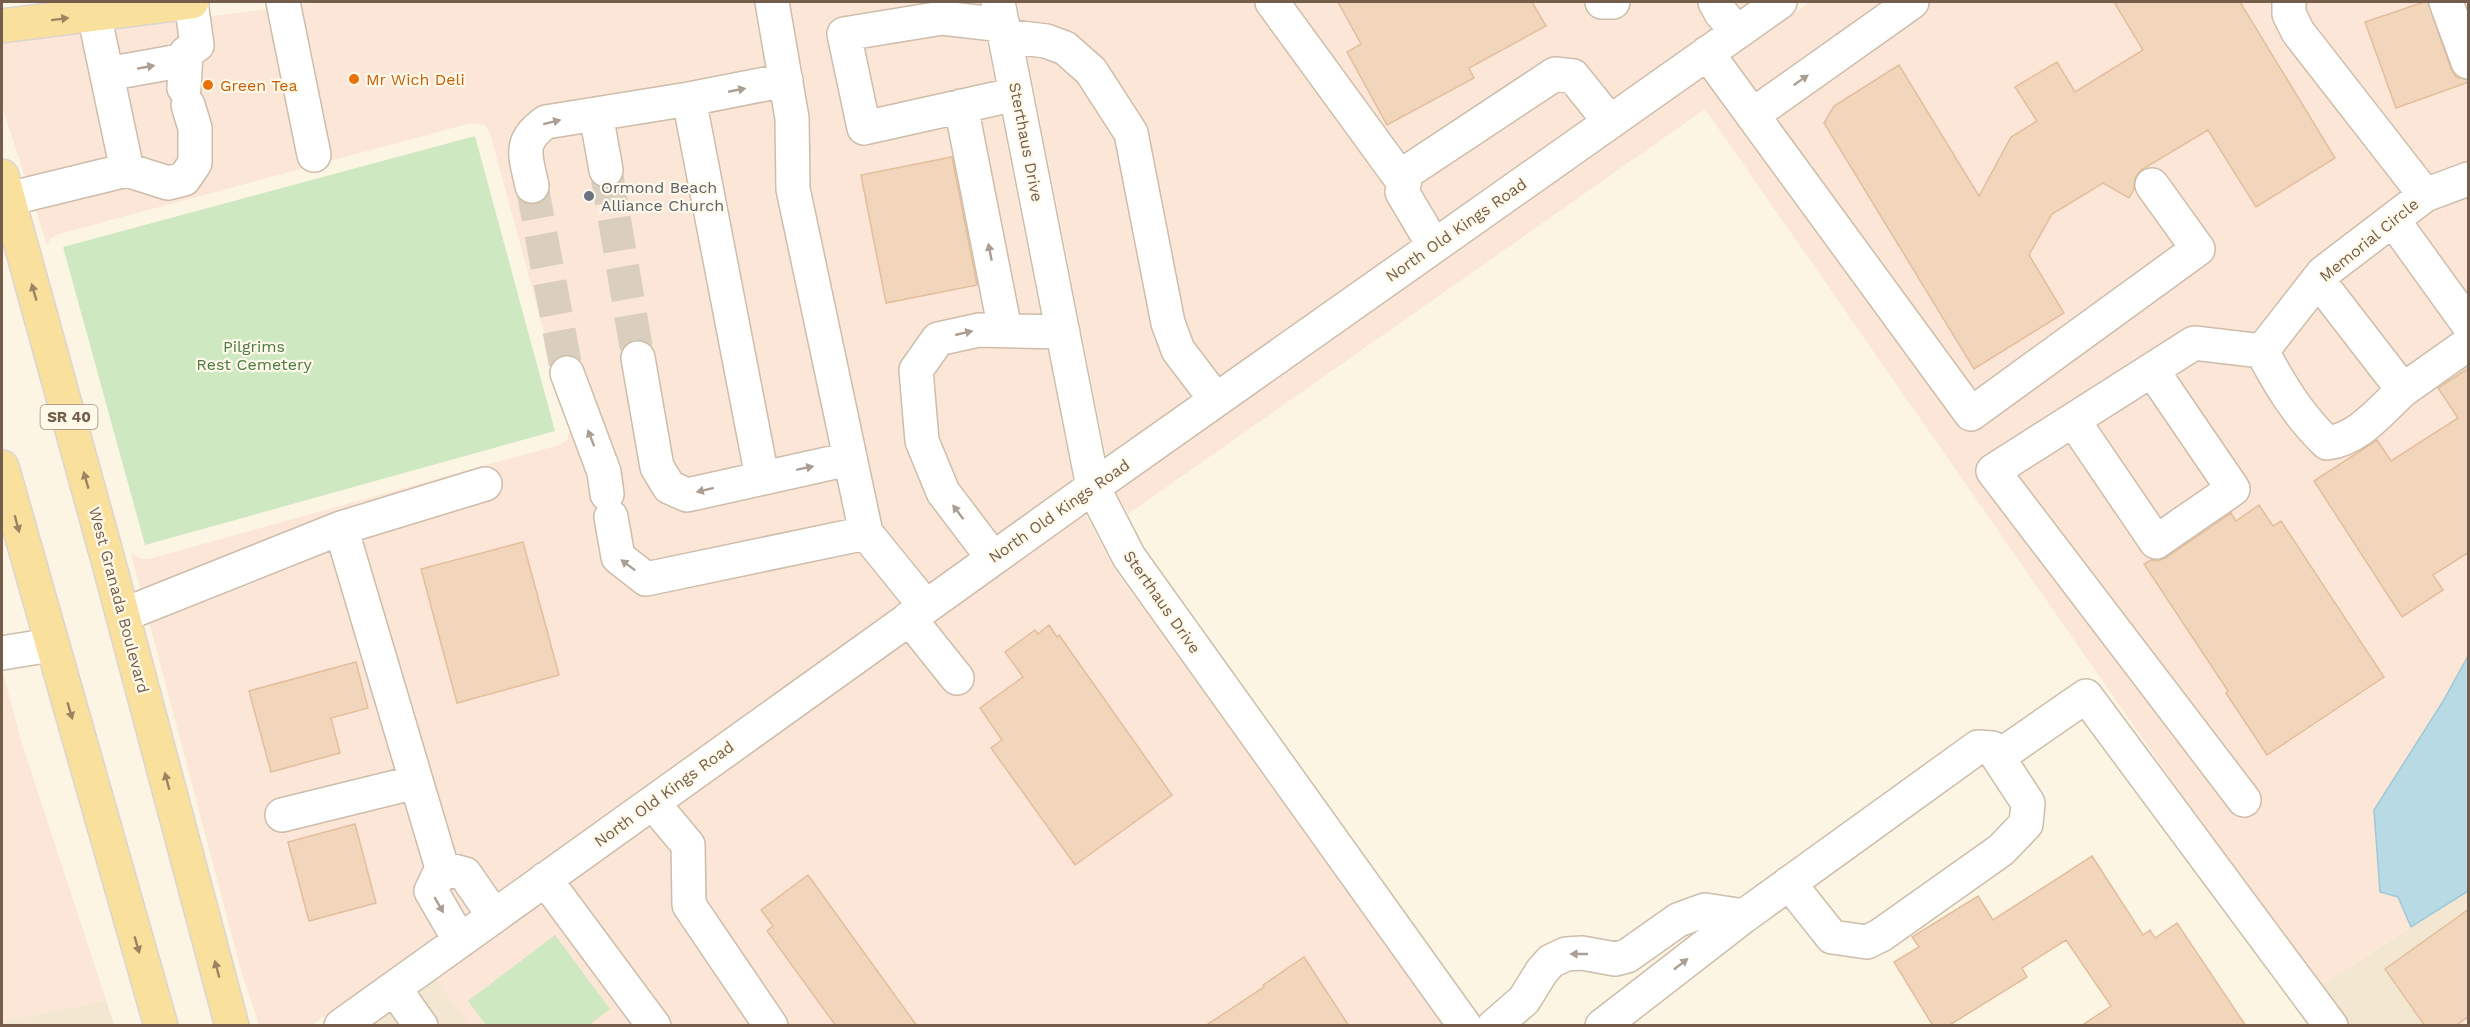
<svg xmlns="http://www.w3.org/2000/svg" width="2470" height="1027" font-family="'Work Sans',sans-serif">
<style>
.residential{fill:#f3e7d2}
.commercial{fill:#fce6d8}
.green{fill:#cee9c2}
.water{fill:#b8dae5;stroke:#9fc9d7;stroke-width:1.5}
.building{fill:#f1d6bc;stroke:#e3be9c;stroke-width:1.5}
.lines{fill:none;stroke-linecap:round;stroke-linejoin:round}
.minor-tunnel{stroke:#dacfbe;stroke-width:33;stroke-dasharray:33 16;stroke-linecap:butt}
.minor-casing{stroke:#cdbdaa;stroke-width:36}
.major-casing{stroke:#dbd5d0;stroke-width:36}
.minor{stroke:#fff;stroke-width:33}
.major{stroke:#fae09d;stroke-width:33}
.oneway{fill:#9c8463}
.oneway2{fill:#ac9e92}
.food-dot{fill:#e8710a;stroke:#fff9ea;stroke-width:2}
.worship-dot{fill:#6b7280;stroke:#fff9ea;stroke-width:2}
.labels{text-anchor:middle;dominant-baseline:central;stroke-width:4.5;stroke-linejoin:round;paint-order:stroke}
.shield{fill:#fff9ea;stroke:#9e8c7a;stroke-width:1.5}
.shield-label{font-size:15px;font-weight:bold;fill:#745d4a}
.food-label{font-size:16px;fill:#c56008;stroke:#fff9ea;text-anchor:start}
.street-label{font-size:16px;fill:#745d4a;stroke:#fff9ea}
.worship-label{font-size:16px;fill:#5b616d;stroke:#fff9ea;text-anchor:start}
.park-label{font-size:16px;fill:#4d7942;stroke:#fff9ea}
</style>
<rect width="100%" height="100%" fill="#fcf5e4"/>
<path class="residential" d="M 2468,891 L 2468,1025 L 2342,1025 L 2316,988 Z
M 435,979 L 470,1025 L 371,1026 Z
M 106,1000 L 114,1025 L 2,1026 L 2,1022 Z"/>
<path class="commercial" d="M 322,2 L 979,2 L 1073,480 L 312,1025 L 259,1025 L 241,970 L 131,553 L 139,558 L 149,559 L 559,445 L 567,440 L 570,428 L 490,133 L 485,125 L 471,123 L 59,234 L 51,238 L 47,245 L 2,106 L 2,43 Z
M 1017,2 L 1750,2 L 1106,456 Z
M 1810,2 L 2468,2 L 2468,162 L 2414,183 L 2311,261 L 2236,355 L 2266,373 L 2337,284 L 2435,209 L 2468,196 L 2468,656 L 2442,703 L 2398,897 L 2411,927 L 2316,988 L 1705,109 L 1128,514 L 1116,491 Z
M 1085,513 L 1113,567 L 1443,1025 L 470,1026 L 435,979 Z
M 2,669 L 22,744 L 106,1000 L 2,1022 Z"/>
<path class="green" d="M 475,136 L 555,431 L 145,545 L 63,247 Z
M 555,935 L 610,1009 L 589,1025 L 486,1025 L 468,1001 Z"/>
<path class="water" d="M 2468,656 L 2468,891 L 2411,927 L 2398,897 L 2380,892 L 2374,810 L 2442,703 Z"/>
<path class="building" d="M 1338,2 L 1532,2 L 1546,26 L 1469,68 L 1474,78 L 1387,125 L 1347,52 L 1361,44 Z
M 2114,2 L 2240,2 L 2335,158 L 2256,207 L 2208,130 L 2141,170 L 2135,178 L 2134,189 L 2129,198 L 2103,183 L 2052,214 L 2029,255 L 2064,313 L 1974,369 L 1824,123 L 1834,106 L 1899,65 L 1979,196 L 2011,137 L 2037,121 L 2015,87 L 2057,62 L 2075,92 L 2143,50 Z
M 2424,2 L 2428,2 L 2451,69 L 2456,77 L 2469,80 L 2469,82 L 2396,108 L 2365,22 Z
M 952,157 L 977,285 L 886,303 L 861,175 Z
M 2469,368 L 2469,552 L 2433,575 L 2443,590 L 2402,617 L 2314,481 L 2377,440 L 2391,461 L 2458,418 L 2438,388 Z
M 2259,505 L 2273,526 L 2281,521 L 2384,677 L 2267,755 L 2226,693 L 2228,691 L 2144,564 L 2151,560 L 2158,561 L 2167,557 L 2231,513 L 2236,521 Z
M 523,542 L 559,675 L 457,703 L 421,569 Z
M 1049,625 L 1057,637 L 1059,635 L 1172,795 L 1075,865 L 991,748 L 1002,740 L 980,708 L 1023,677 L 1005,652 L 1035,630 L 1038,634 Z
M 356,662 L 368,708 L 331,718 L 340,753 L 271,772 L 249,691 Z
M 355,824 L 376,903 L 309,921 L 288,842 Z
M 2092,856 L 2143,935 L 2150,930 L 2155,938 L 2177,923 L 2246,1026 L 2081,1026 L 2111,1006 L 2066,940 L 2022,968 L 2027,977 L 1948,1026 L 1933,1026 L 1894,962 L 1919,947 L 1912,937 L 1978,896 L 1993,920 Z
M 808,875 L 917,1026 L 836,1026 L 767,931 L 773,926 L 761,910 Z
M 2469,909 L 2469,1016 L 2455,1026 L 2425,1026 L 2385,969 Z
M 1304,957 L 1349,1026 L 1205,1026 L 1264,987 L 1263,985 Z"/>
<g class="lines">
<path class="minor-tunnel" d="M 606,170 L 638,358
M 532,186 L 567,373"/>
<g class="minor-casing">
<path id="minor" d="M 283,2 L 314,155
M 772,2 L 792,118 L 793,189 L 866,533 L 926,607
M 998,2 L 1093,487 L 1129,557 L 1465,1026
M 1272,2 L 1404,183
M 1602,2 L 1613,2
M 1715,2 L 1721,13 L 1737,32
M 2289,2 L 2289,14 L 2298,32 L 2425,195
M 2446,2 L 2468,62
M 94,14 L 127,170
M 1003,25 L 942,18 L 844,34 L 864,128 L 1016,94
M 1005,36 L 1046,41 L 1065,48 L 1091,71 L 1131,133 L 1168,323 L 1178,350 L 1216,400
M 1707,53 L 1971,414 L 2198,249 L 2152,185
M 107,74 L 185,60
M 184,88 L 186,53 L 197,45 L 191,2
M 689,99 L 762,477
M 961,106 L 1005,330
M 596,114 L 606,170
M 1754,114 L 1912,2
M 532,186 C 526,156 517,142 546,122 L 689,99 L 786,80
M 8,199 L 127,170 L 168,183 L 184,179 L 195,163 L 195,128 L 188,105
M 2393,220 L 2468,324
M 1434,246 L 1402,192 L 1407,172 L 1555,74 L 1573,76 L 1610,122
M 2318,280 L 2403,390 L 2468,344
M 2262,351 L 2323,273 L 2425,195 L 2468,179
M 2262,351 C 2280,385 2298,415 2327,443 C 2359,439 2380,411 2403,390
M 638,358 L 657,467 L 669,487 L 687,495 L 849,459
M 567,373 L 604,472 L 607,494
M 2073,420 L 2156,542 L 2233,489 L 2152,370
M 611,517 L 618,557 L 646,579 L 866,533
M 341,528 L 485,484
M 993,558 L 943,492 L 922,441 L 916,370 L 938,339 L 979,330 L 1063,332
M 123,615 L 341,528 L 442,868 L 431,891 L 460,941
M 909,618 L 957,678
M 2,653 L 51,645
M 1998,757 L 2086,696 L 2331,1026
M 2244,800 L 1993,471 L 2194,343 L 2262,351
M 653,803 L 688,845 L 689,905 L 771,1026
M 282,815 L 416,782
M 442,868 L 465,874 L 494,916
M 545,879 L 654,1026
M 1744,916 L 1978,747 L 1992,748 L 2028,803 L 2026,824 L 2001,850 L 1881,935 L 1867,942 L 1832,937 L 1789,883
M 394,988 L 421,1026
M 341,1026 L 1093,487 L 1780,2
M 1494,1026 L 1524,1000 L 1542,971 L 1551,961 L 1566,954 L 1582,953 L 1615,959 L 1627,956 L 1678,920 L 1705,910 L 1744,916 L 1602,1026"/>
</g>
<g class="major-casing">
<path id="major" d="M 2,26 L 192,2
M 2,176 L 108,560 L 232,1026
M 2,467 L 161,1026"/>
</g>
<use href="#minor" class="minor"/>
<use href="#major" class="major"/>
</g>
<defs><path id="oneway-solid" d="M-6-.8H1V-3.2L6.5 0L1 3.2V.8H-6Z" transform="scale(1.5)"/></defs>
<g class="oneway">
<use href="#oneway-solid" transform="translate(60 19) rotate(-7)"/>
<use href="#oneway-solid" transform="translate(34 292) rotate(-106)"/>
<use href="#oneway-solid" transform="translate(86 480) rotate(-106)"/>
<use href="#oneway-solid" transform="translate(17 524) rotate(75)"/>
<use href="#oneway-solid" transform="translate(70 711) rotate(74)"/>
<use href="#oneway-solid" transform="translate(167 781) rotate(-105)"/>
<use href="#oneway-solid" transform="translate(137 945) rotate(74)"/>
<use href="#oneway-solid" transform="translate(217 969) rotate(-105)"/>
</g>
<g class="oneway2">
<use href="#oneway-solid" transform="translate(146 67) rotate(-10)"/>
<use href="#oneway-solid" transform="translate(1801 80) rotate(-35)"/>
<use href="#oneway-solid" transform="translate(737 90) rotate(-11)"/>
<use href="#oneway-solid" transform="translate(552 122) rotate(-14)"/>
<use href="#oneway-solid" transform="translate(990 252) rotate(-101)"/>
<use href="#oneway-solid" transform="translate(964 333) rotate(-13)"/>
<use href="#oneway-solid" transform="translate(591 438) rotate(-111)"/>
<use href="#oneway-solid" transform="translate(805 468) rotate(-12)"/>
<use href="#oneway-solid" transform="translate(705 490) rotate(166)"/>
<use href="#oneway-solid" transform="translate(958 512) rotate(-127)"/>
<use href="#oneway-solid" transform="translate(628 565) rotate(-143)"/>
<use href="#oneway-solid" transform="translate(439 905) rotate(60)"/>
<use href="#oneway-solid" transform="translate(1579 954) rotate(-180)"/>
<use href="#oneway-solid" transform="translate(1681 964) rotate(-38)"/>
</g>
<g class="food-dot">
<circle cx="354" cy="79" r="6"/>
<circle cx="208" cy="85" r="6"/>
</g>
<circle class="worship-dot" cx="589" cy="196" r="6"/>
<g class="labels">
<rect class="shield" x="40.5" y="405" width="57" height="24" rx="4.5"/>
<g class="shield-label">
<text x="69" y="417">SR 40</text>
</g>
<g class="food-label">
<text x="366" y="79">Mr Wich Deli</text>
<text x="220" y="85">Green Tea</text>
</g>
<g class="street-label">
<text transform="translate(1026 142) rotate(79)">Sterthaus Drive</text>
<text transform="translate(1456 230) rotate(-35)">North Old Kings Road</text>
<text transform="translate(2369 240) rotate(-39)">Memorial Circle</text>
<text transform="translate(1059 511) rotate(-35)">North Old Kings Road</text>
<text transform="translate(119 600) rotate(75)">West Granada Boulevard</text>
<text transform="translate(1162 602) rotate(55)">Sterthaus Drive</text>
<text transform="translate(664 794) rotate(-36)">North Old Kings Road</text>
</g>
<g class="worship-label">
<text x="601" y="187">Ormond Beach<tspan x="601" dy="18">Alliance Church</tspan></text>
</g>
<g class="park-label">
<text x="254" y="346">Pilgrims<tspan x="254" dy="18">Rest Cemetery</tspan></text>
</g>
</g>
<rect width="2470" height="1027" fill="none" stroke="#745d4a" stroke-width="6"/>
</svg>
